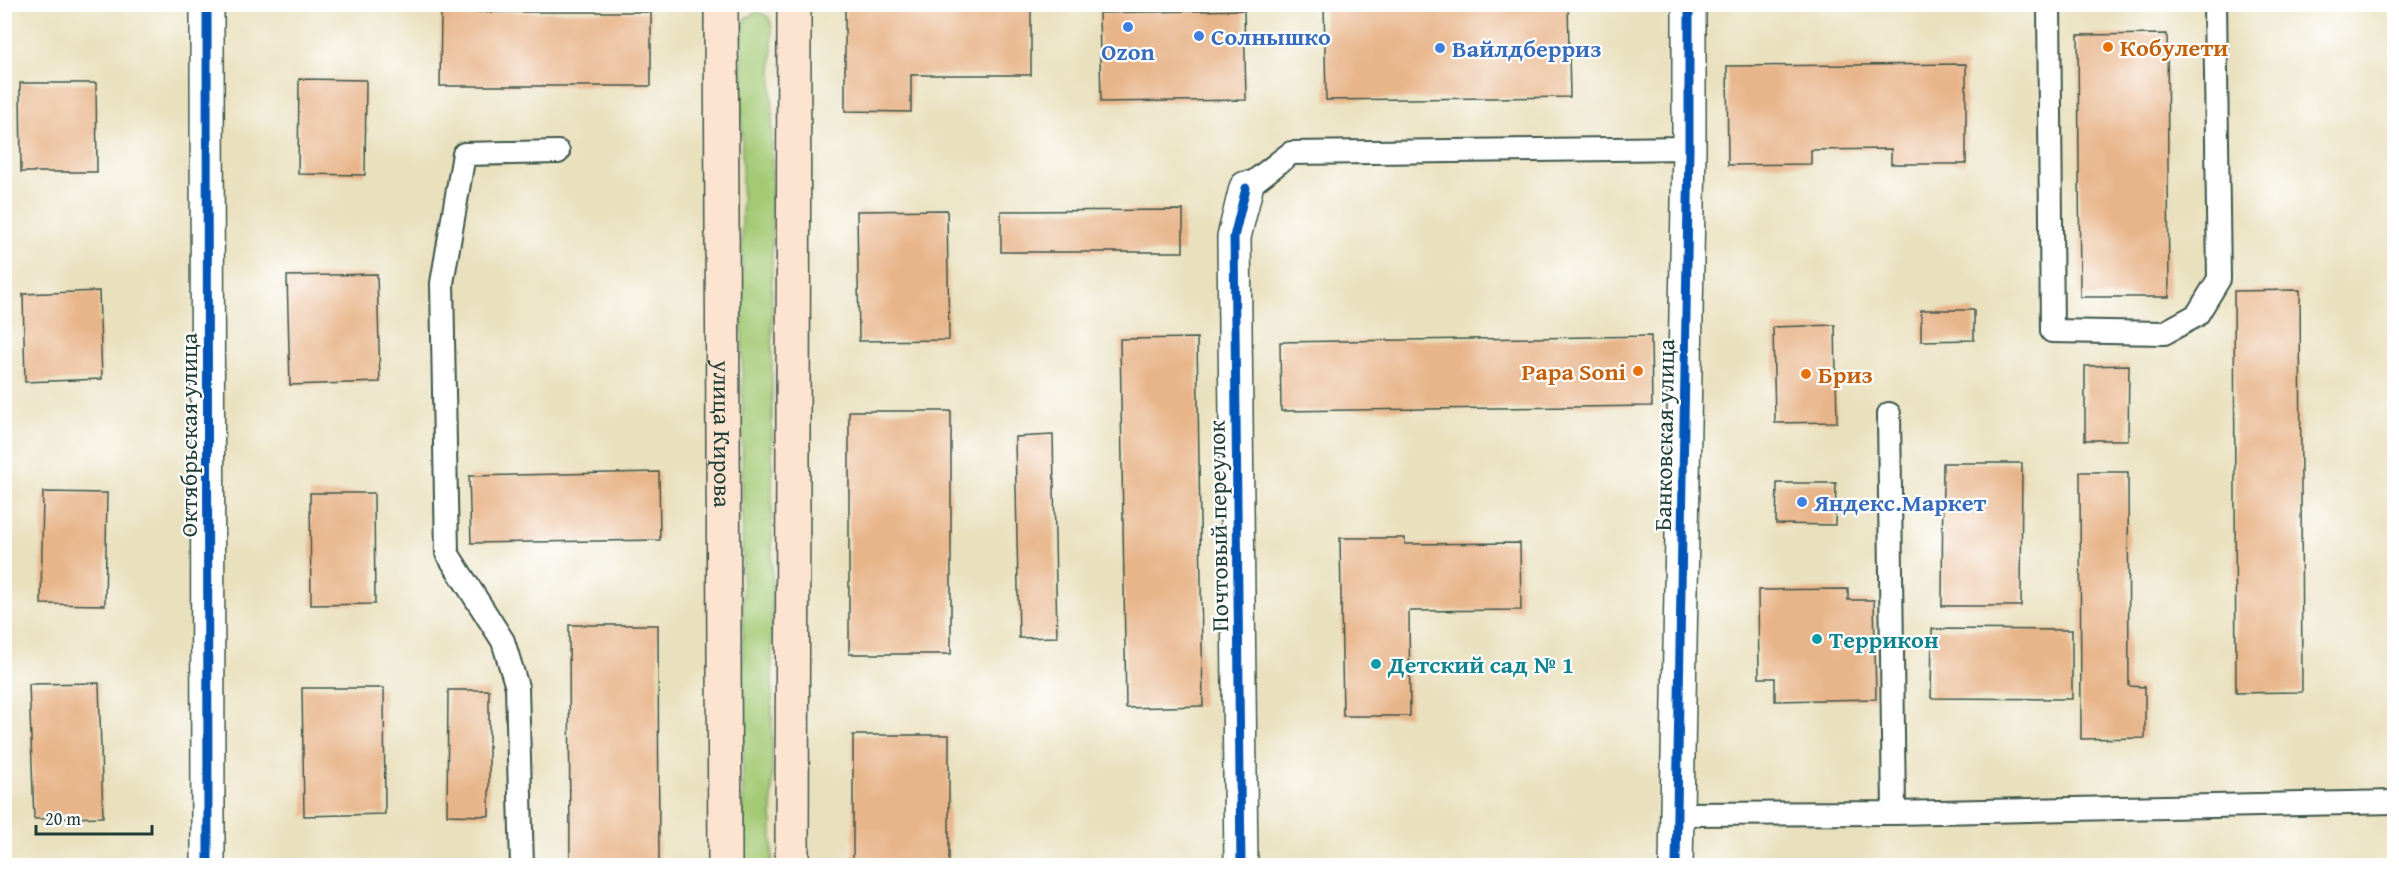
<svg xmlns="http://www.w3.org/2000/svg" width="2399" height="870" font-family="'Gentium Book Plus',serif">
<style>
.green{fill:#a3c973;stroke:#618354;stroke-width:1.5}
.building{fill:#e8b58a}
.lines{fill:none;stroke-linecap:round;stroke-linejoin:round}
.lane-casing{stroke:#3d5549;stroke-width:26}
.street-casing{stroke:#3d5549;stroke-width:36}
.secondary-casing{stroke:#3d5549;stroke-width:36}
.lane{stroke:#fff;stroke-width:22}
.street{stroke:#fff;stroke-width:33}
.secondary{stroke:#fde4d1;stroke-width:33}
.cycleway-casing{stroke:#fff;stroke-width:13}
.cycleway{stroke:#0057b8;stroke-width:9}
.shop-dot{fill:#3f7fe0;stroke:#fff;stroke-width:2}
.food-dot{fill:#e8710a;stroke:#fff;stroke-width:2}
.culture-dot{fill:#0f9aa8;stroke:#fff;stroke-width:2}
.labels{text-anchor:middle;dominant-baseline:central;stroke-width:4.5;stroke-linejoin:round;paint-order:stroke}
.shop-label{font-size:24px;font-weight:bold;fill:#366cbe;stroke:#fff;text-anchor:start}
.food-label{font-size:24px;font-weight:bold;fill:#c56008;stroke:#fff;text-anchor:start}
.street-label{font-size:24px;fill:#1f3d34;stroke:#fff}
.culture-label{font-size:24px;font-weight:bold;fill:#0d838f;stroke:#fff;text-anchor:start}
</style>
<rect width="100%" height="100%" fill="#fff"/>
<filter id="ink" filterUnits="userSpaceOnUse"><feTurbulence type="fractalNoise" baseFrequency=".0167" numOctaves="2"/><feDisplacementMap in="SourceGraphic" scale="12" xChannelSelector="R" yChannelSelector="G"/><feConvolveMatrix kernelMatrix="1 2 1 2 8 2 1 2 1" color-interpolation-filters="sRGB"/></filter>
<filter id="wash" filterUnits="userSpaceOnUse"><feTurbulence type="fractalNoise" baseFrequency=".008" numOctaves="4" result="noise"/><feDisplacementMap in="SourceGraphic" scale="24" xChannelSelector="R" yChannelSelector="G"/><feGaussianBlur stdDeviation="1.35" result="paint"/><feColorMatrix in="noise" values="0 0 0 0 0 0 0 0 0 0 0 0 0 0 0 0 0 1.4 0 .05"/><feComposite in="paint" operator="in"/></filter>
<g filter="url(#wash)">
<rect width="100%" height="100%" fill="#e9e0bd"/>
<path class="green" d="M 758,12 L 769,17 L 772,28 L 772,866 L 743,865 L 742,32 L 745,18 Z"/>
<g id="blocks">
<path class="building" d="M 845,4 L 1031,4 L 1031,75 L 911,75 L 911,112 L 845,111 Z
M 1324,4 L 1568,4 L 1570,97 L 1326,100 Z
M 1244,10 L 1246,100 L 1101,102 L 1099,13 Z
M 441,12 L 651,12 L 651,86 L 440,86 Z
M 2167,34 L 2169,297 L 2080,297 L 2078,35 Z
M 1966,64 L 1966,164 L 1891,164 L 1891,149 L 1811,150 L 1811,164 L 1728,165 L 1727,66 Z
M 299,79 L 366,80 L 365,175 L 298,174 Z
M 20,83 L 96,83 L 97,172 L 21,172 Z
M 947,210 L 949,340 L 859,341 L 857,211 Z
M 1183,210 L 1183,252 L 1001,252 L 1001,211 Z
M 377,274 L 380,382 L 290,385 L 287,276 Z
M 2300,290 L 2302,692 L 2236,693 L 2234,291 Z
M 99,291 L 102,379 L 25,382 L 23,294 Z
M 1921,310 L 1974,310 L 1974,340 L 1921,341 Z
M 1835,325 L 1837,422 L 1775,423 L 1773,327 Z
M 1651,336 L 1652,406 L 1281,411 L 1280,342 Z
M 1197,338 L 1203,706 L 1126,708 L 1120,339 Z
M 2129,365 L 2128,440 L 2085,440 L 2085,366 Z
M 849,411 L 951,411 L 951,654 L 849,654 Z
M 1053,435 L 1057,637 L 1019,638 L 1015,437 Z
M 1943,463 L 2022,463 L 2021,606 L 1942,606 Z
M 659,472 L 660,540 L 471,543 L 469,476 Z
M 2080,472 L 2128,472 L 2129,686 L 2145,687 L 2145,738 L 2081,739 Z
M 1777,483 L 1836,483 L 1835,525 L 1776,524 Z
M 43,492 L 107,493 L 105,605 L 41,604 Z
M 310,493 L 374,493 L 375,604 L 311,605 Z
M 1340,538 L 1405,538 L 1405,544 L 1520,543 L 1521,610 L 1409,611 L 1410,716 L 1343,716 Z
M 1848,589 L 1848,600 L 1874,600 L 1876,699 L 1775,701 L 1775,678 L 1759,678 L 1758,590 Z
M 569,625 L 658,625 L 659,866 L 570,866 Z
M 1932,629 L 2072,630 L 2072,699 L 1931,698 Z
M 99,683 L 103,817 L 34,819 L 29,684 Z
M 302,688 L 384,688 L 385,814 L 304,816 Z
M 448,690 L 489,690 L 489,816 L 447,815 Z
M 853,735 L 949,735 L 949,866 L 853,866 Z"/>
</g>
</g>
<g filter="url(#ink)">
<use href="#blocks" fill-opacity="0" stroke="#3d5549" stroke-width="1.5"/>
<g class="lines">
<g class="lane-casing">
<path id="lane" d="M 2049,4 L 2052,331 L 2164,333 L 2197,315 L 2219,279 L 2215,4
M 1246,188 L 1291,153 L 1689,148
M 1889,414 L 1894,813
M 1676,814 L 1894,813 L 2394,802
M 522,866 L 517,687 L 503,641 L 447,553 L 442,283 L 464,154 L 558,152"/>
</g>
<g class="street-casing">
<path id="street" d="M 207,4 L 208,866
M 1241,866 L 1234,237 L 1246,188
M 1676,866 L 1689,148 L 1689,4"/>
</g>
<g class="secondary-casing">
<g id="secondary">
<path id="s1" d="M 721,4 L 725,866"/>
<path d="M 792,866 L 794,4"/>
</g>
</g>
<use href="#lane" class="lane"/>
<use href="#street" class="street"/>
<use href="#secondary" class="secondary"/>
<g class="cycleway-casing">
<path id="cycleway" d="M 207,4 L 208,866
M 1241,866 L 1234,237 L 1246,188
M 1676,866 L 1689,148 L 1689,4"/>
</g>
<use href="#cycleway" class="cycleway"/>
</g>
</g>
<g class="shop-dot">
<circle cx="1128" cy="27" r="6"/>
<circle cx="1199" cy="36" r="6"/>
<circle cx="1440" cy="48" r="6"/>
<circle cx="1802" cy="502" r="6"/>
</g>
<g class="food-dot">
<circle cx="2108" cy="47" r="6"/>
<circle cx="1638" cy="371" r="6"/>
<circle cx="1806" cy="374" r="6"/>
</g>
<g class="culture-dot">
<circle cx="1817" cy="639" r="6"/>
<circle cx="1376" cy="664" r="6"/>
</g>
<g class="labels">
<g class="shop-label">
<text x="1211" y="36">Солнышко</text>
<text x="1452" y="48">Вайлдберриз</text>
<text x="1128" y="51" text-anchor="middle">Ozon</text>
<text x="1814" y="502">Яндекс.Маркет</text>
</g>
<g class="food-label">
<text x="2120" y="47">Кобулети</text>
<text x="1626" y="371" text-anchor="end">Papa Soni</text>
<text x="1818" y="374">Бриз</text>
</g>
<g class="street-label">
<text transform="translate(188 435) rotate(-90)">Октябрьская улица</text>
<text stroke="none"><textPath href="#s1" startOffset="430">улица Кирова</textPath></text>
<text transform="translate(1664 435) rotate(-89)">Банковская улица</text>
<text transform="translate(1218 526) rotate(-91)">Почтовый переулок</text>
</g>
<g class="culture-label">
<text x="1829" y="639">Террикон</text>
<text x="1388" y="664">Детский сад № 1</text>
</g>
</g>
<rect width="2399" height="870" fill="none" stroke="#fff" stroke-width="24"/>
<path d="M36 825v9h116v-9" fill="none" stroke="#1f3d34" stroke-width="3"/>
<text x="45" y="825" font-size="18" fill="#1f3d34" stroke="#ffffff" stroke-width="4.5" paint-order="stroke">20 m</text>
</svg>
